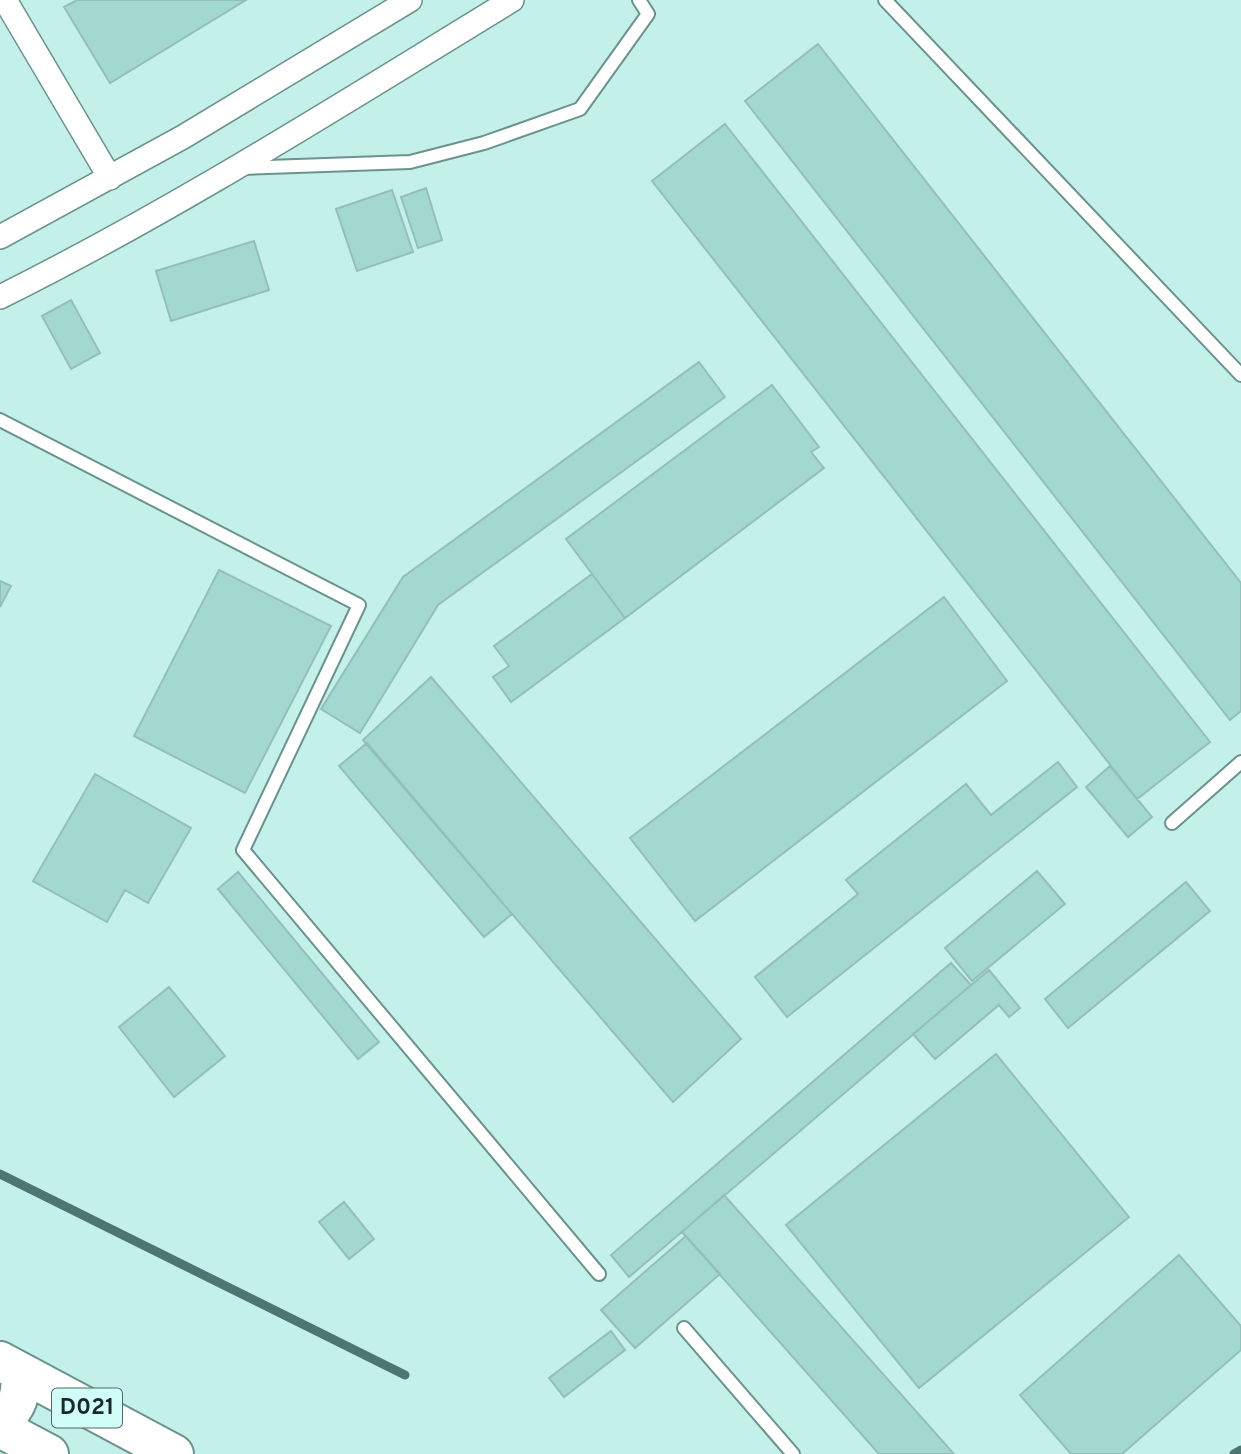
<svg xmlns="http://www.w3.org/2000/svg" width="1241" height="1454" font-family="Overpass,sans-serif">
<style>
.lines{fill:none;stroke-linecap:round;stroke-linejoin:round}
.stream{stroke:#4e7671;stroke-width:9}
.building{fill:#a3d8d1;stroke:#94bfb9;stroke-width:2}
.service-casing{stroke:#6a938d;stroke-width:16}
.minor-casing{stroke:#6a938d;stroke-width:26}
.trunk-casing{stroke:#6a938d;stroke-width:42}
.service{stroke:#fff;stroke-width:12}
.minor{stroke:#fff;stroke-width:23}
.trunk{stroke:#fff;stroke-width:38}
.labels{text-anchor:middle;dominant-baseline:central;stroke-width:6;stroke-linejoin:round;paint-order:stroke}
.shield{fill:#d1fdf7;stroke:#506965;stroke-width:2}
.shield-label{font-size:23px;font-weight:bold;fill:#192927}
</style>
<rect width="100%" height="100%" fill="#c4f0ea"/>
<g class="lines">
<path class="stream" d="M 0,1174 L 405,1375
M 1234,1454 L 1241,1450"/>
</g>
<path class="building" d="M 77,0 L 246,0 L 110,83 L 64,7 Z
M 818,44 L 1241,583 L 1241,711 L 1230,720 L 745,101 Z
M 725,124 L 1210,742 L 1137,799 L 652,181 Z
M 426,188 L 442,240 L 418,248 L 401,197 Z
M 392,190 L 413,252 L 357,271 L 336,209 Z
M 254,241 L 269,290 L 171,321 L 156,271 Z
M 71,300 L 100,353 L 71,369 L 42,316 Z
M 699,362 L 725,397 L 438,605 L 360,733 L 321,709 L 403,577 Z
M 772,385 L 819,447 L 811,452 L 824,468 L 625,618 L 566,539 Z
M 219,570 L 331,626 L 245,793 L 134,736 Z
M 592,574 L 625,618 L 511,702 L 493,677 L 509,666 L 494,646 Z
M 0,581 L 11,586 L 0,607 Z
M 944,597 L 1007,681 L 695,921 L 630,838 Z
M 431,677 L 741,1039 L 673,1102 L 363,740 Z
M 367,743 L 512,914 L 484,937 L 339,766 Z
M 1058,762 L 1077,787 L 787,1017 L 755,977 L 858,894 L 846,880 L 966,784 L 991,815 Z
M 1110,766 L 1152,817 L 1128,837 L 1086,787 Z
M 95,774 L 191,828 L 148,903 L 125,890 L 107,922 L 33,881 Z
M 1037,871 L 1065,904 L 972,981 L 945,948 Z
M 238,872 L 379,1042 L 358,1059 L 218,889 Z
M 1186,882 L 1210,911 L 1068,1028 L 1045,999 Z
M 951,963 L 971,985 L 629,1277 L 611,1255 Z
M 989,970 L 1020,1008 L 1009,1017 L 999,1005 L 935,1059 L 913,1034 Z
M 169,987 L 225,1056 L 174,1097 L 119,1027 Z
M 996,1054 L 1129,1217 L 919,1388 L 786,1225 Z
M 724,1195 L 954,1454 L 879,1454 L 682,1232 Z
M 344,1202 L 374,1239 L 349,1259 L 319,1222 Z
M 686,1236 L 720,1274 L 635,1348 L 601,1310 Z
M 1179,1255 L 1241,1326 L 1241,1350 L 1122,1454 L 1071,1454 L 1020,1395 Z
M 611,1331 L 625,1350 L 564,1397 L 549,1378 Z"/>
<g class="lines">
<g class="service-casing">
<path id="service" d="M 885,0 L 1241,375
M 242,168 L 410,162 L 484,143 L 580,109 L 648,14 L 639,0
M 0,420 L 359,605 L 243,850 L 599,1274
M 1172,823 L 1241,762
M 684,1328 L 793,1454"/>
</g>
<g class="minor-casing">
<path id="minor" d="M 5,0 L 110,178
M 0,237 L 183,137 L 410,0
M 0,297 C 177,209 343,103 512,0"/>
</g>
<g class="trunk-casing">
<path id="trunk" d="M 0,1361 L 174,1454
M 0,1420 C 19,1409 22,1392 20,1372
M 0,1428 L 49,1454"/>
</g>
<use href="#service" class="service"/>
<use href="#minor" class="minor"/>
<use href="#trunk" class="trunk"/>
</g>
<g class="labels">
<rect class="shield" x="52" y="1388.5" width="70" height="39" rx="5"/>
<g class="shield-label">
<text x="87" y="1408">D021</text>
</g>
</g>
</svg>
